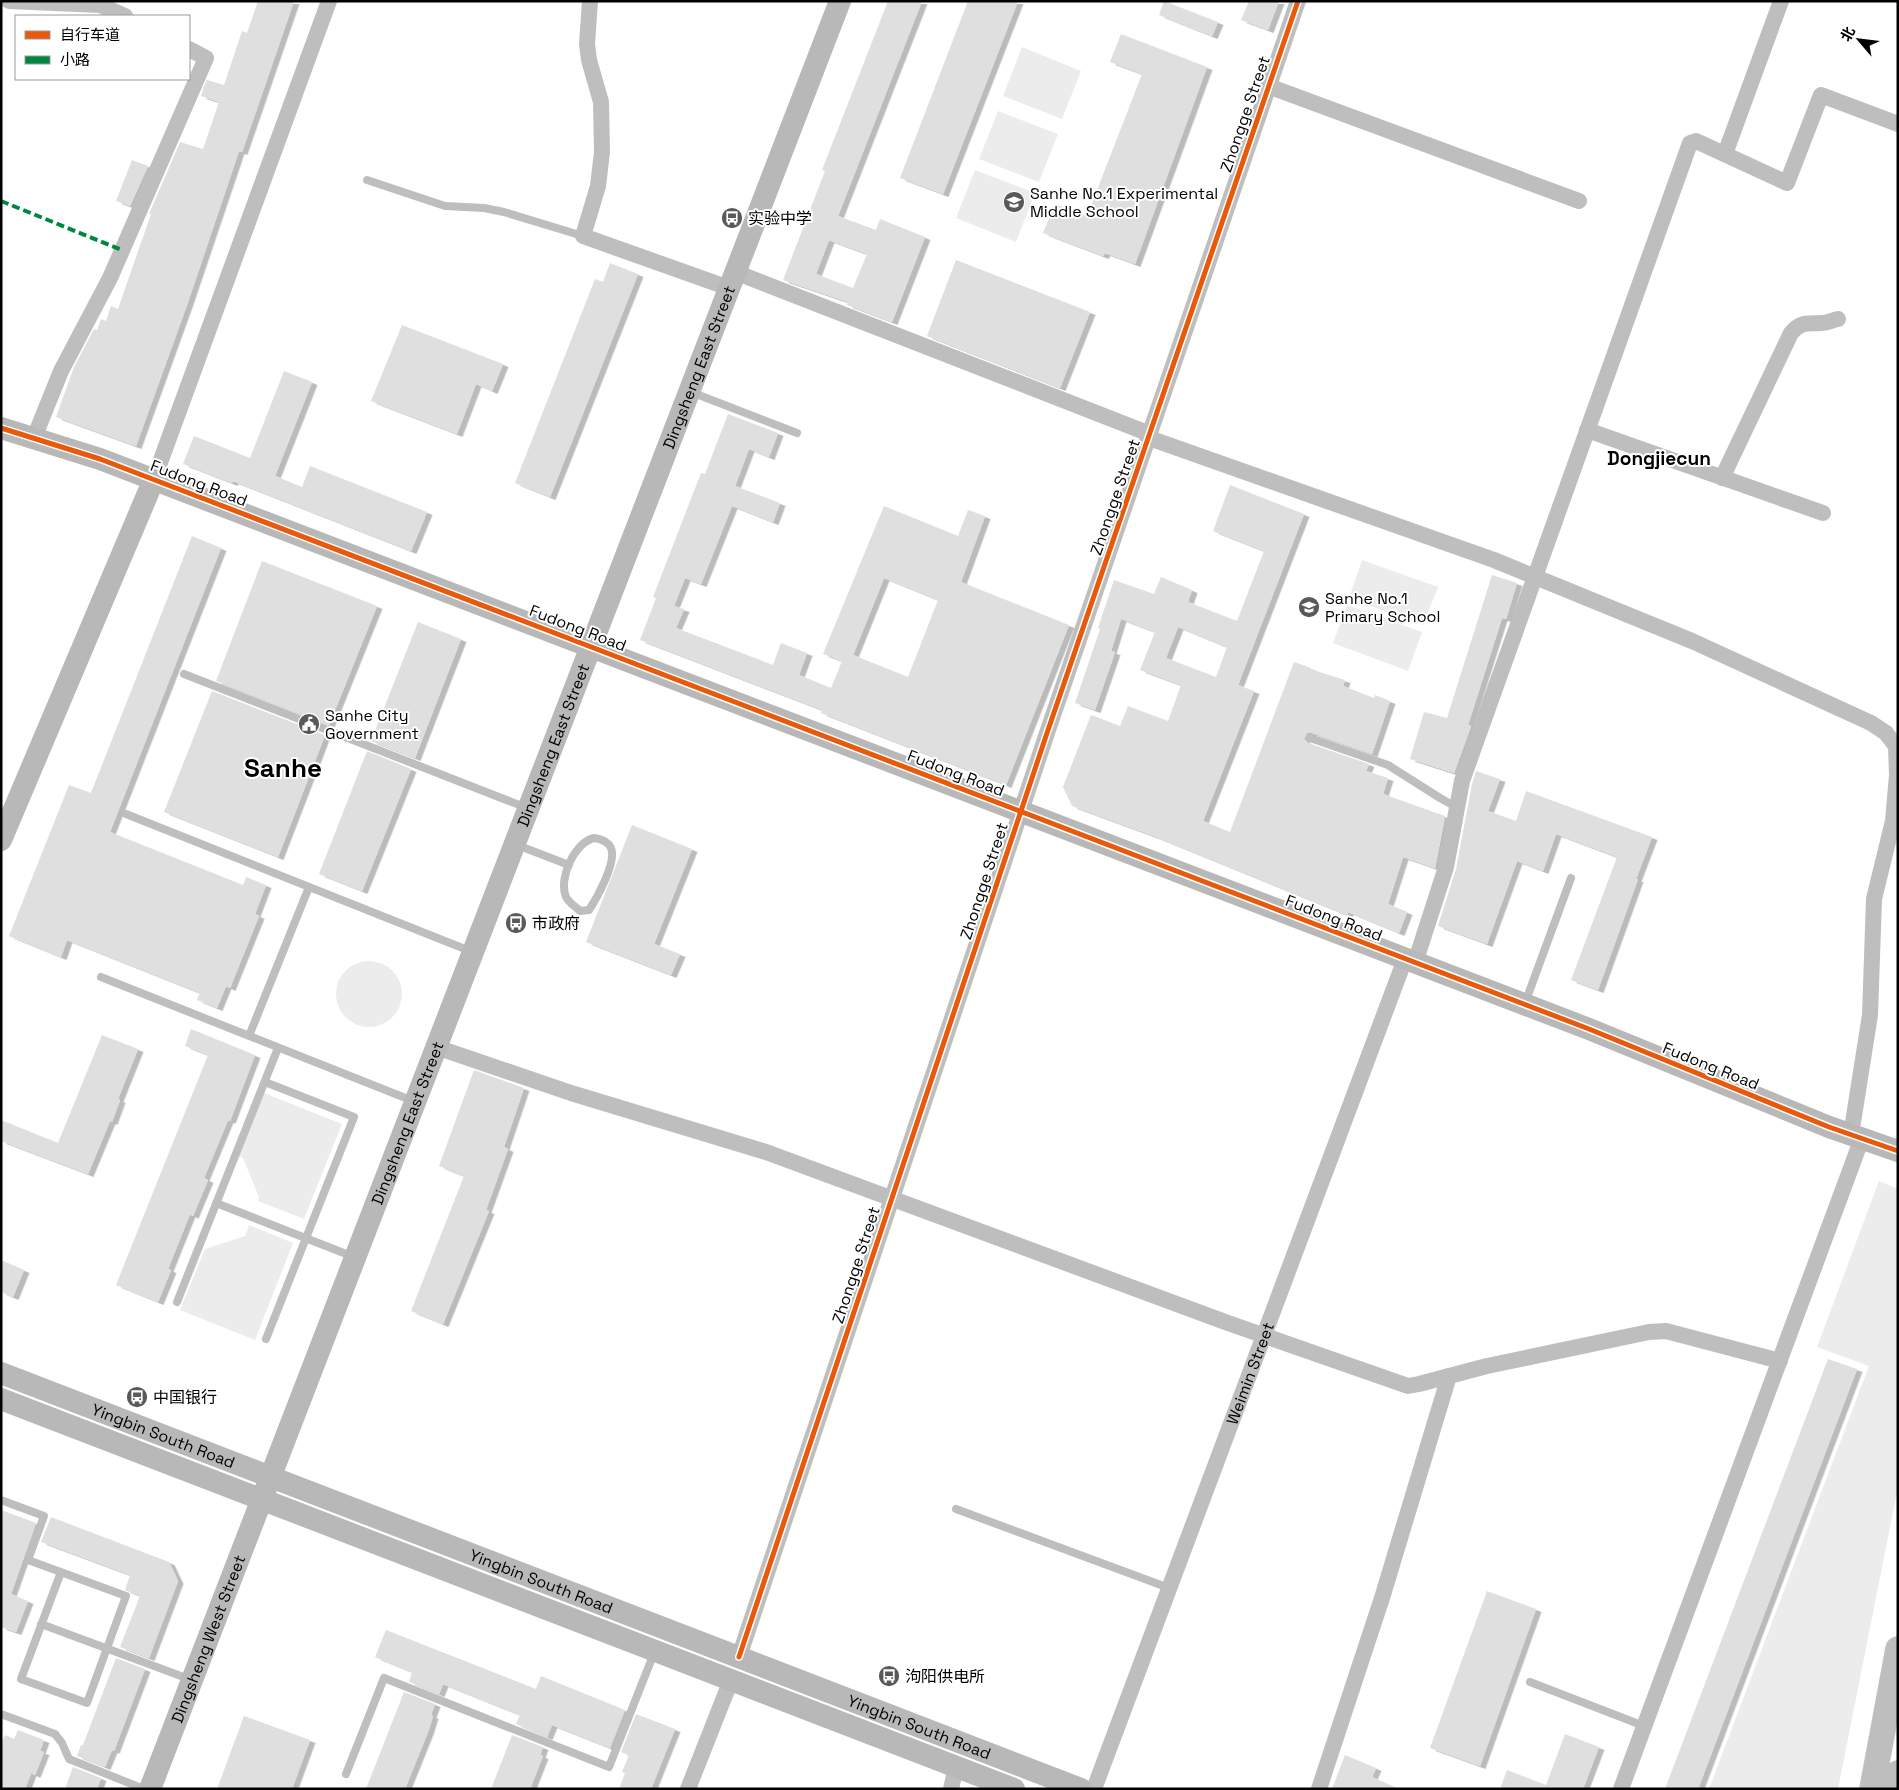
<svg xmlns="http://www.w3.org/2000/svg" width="1899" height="1790" font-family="'Space Grotesk','Noto Sans SC',sans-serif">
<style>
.green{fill:#ececec}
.building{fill:#dfdfdf;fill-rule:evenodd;filter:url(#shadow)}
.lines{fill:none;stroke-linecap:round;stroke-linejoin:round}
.primary-casing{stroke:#dbdbdb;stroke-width:26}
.lane{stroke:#bebebe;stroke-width:8}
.street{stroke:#bebebe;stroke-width:16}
.secondary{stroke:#b8b8b8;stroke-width:22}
.primary{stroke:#bebebe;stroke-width:25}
.quiet{stroke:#00873e;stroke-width:4;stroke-dasharray:8 4;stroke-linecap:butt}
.cycleway-casing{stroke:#fff;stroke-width:8}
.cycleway{stroke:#e8590c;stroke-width:5}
.labels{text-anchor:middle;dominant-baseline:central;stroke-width:4;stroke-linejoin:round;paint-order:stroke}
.street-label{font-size:16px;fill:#000;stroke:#fff}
.poi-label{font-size:16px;fill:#000;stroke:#fff;text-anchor:start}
.quarter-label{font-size:19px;font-weight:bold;fill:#000;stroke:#fff}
.town-label{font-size:26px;font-weight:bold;fill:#000;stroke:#fff}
</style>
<defs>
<filter id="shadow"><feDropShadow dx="5.5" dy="3" stdDeviation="0" flood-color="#0004"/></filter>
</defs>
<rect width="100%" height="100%" fill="#fff"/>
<path class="green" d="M 1022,47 L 1081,71 L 1062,119 L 1003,96 Z
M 998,111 L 1058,134 L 1039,182 L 979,159 Z
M 975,170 L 1035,193 L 1016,242 L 956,218 Z
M 1362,560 L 1438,587 L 1423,625 L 1349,598 Z
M 1347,605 L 1422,632 L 1408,671 L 1333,643 Z
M336 994a33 33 0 1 1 66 0a33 33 0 1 1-66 0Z
M 264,1093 L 342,1124 L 304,1219 L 258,1201 L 259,1197 L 243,1158 L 239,1156 Z
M 1879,1181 L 1898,1189 L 1898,1487 L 1838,1789 L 1709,1789 L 1869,1366 L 1817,1347 Z
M 249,1225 L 293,1243 L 255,1340 L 180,1310 L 205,1249 L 245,1236 Z"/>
<path class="building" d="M 258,1 L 294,1 L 242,152 L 239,151 L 188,302 L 136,446 L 56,417 L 74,367 L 94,329 L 97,330 L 101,319 L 106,321 L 111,306 L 118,309 L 151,214 L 149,214 L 180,142 L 203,149 L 219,102 L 201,96 L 204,86 L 207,80 L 224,85 L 242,31 L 247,33 Z
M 888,1 L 922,1 L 838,216 L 876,230 L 880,219 L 925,237 L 892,322 L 847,305 L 848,302 L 783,280 L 825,171 L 822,170 ZM 829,240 L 867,254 L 853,288 L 816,274 Z
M 968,1 L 1018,1 L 943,194 L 900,178 Z
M 1164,1 L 1218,22 L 1212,36 L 1159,15 Z
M 1249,1 L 1279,1 L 1268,30 L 1241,20 Z
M 1121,34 L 1207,67 L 1135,264 L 1105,253 L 1103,256 L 1043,233 L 1055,204 L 1087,216 L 1142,74 L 1110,62 Z
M 132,160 L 148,166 L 130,206 L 116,201 Z
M 956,260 L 1090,312 L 1060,388 L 927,336 Z
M 610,263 L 638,274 L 550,497 L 515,483 L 595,279 L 603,282 Z
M 402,325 L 503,364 L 492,391 L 476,384 L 457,434 L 371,401 Z
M 284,371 L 312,382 L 275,476 L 302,487 L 310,466 L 427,512 L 411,551 L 233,481 L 232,483 L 183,464 L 194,436 L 250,458 Z
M 728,414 L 778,433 L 769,457 L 749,449 L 735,486 L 780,503 L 773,522 L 732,506 L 701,584 L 685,578 L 674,606 L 684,609 L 676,628 L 773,665 L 781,643 L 807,653 L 799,675 L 831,688 L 842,661 L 823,654 L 884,506 L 958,536 L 968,510 L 985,516 L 961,582 L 1069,625 L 1006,785 L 821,713 L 822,710 L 640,640 L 656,598 L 653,597 L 701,473 L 705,474 ZM 884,578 L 938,600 L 908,677 L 853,655 Z
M 1230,485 L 1304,514 L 1238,685 L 1254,691 L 1203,821 L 1230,832 L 1294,662 L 1311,668 L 1310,669 L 1345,680 L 1343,686 L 1374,698 L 1375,695 L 1390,701 L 1372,754 L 1312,733 L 1307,733 L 1304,739 L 1308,743 L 1369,764 L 1366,771 L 1388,778 L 1383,794 L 1445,816 L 1435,868 L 1403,857 L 1388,904 L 1407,912 L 1399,933 L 1348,912 L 1347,915 L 1156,837 L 1072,806 L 1063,787 L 1091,715 L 1120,726 L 1128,706 L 1168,721 L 1181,685 L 1140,670 L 1155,632 L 1121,619 L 1111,651 L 1115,652 L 1095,710 L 1075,703 L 1100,629 L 1098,628 L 1114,580 L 1154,594 L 1161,577 L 1192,590 L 1188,602 L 1237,621 L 1264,551 L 1213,531 ZM 1178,627 L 1227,647 L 1216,677 L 1166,658 Z
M 192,536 L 221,548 L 110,832 L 243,885 L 246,877 L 266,885 L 255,914 L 259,916 L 230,988 L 226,986 L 217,1008 L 197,1000 L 200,993 L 67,940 L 61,957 L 9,936 L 69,785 L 91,793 Z
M 262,561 L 377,606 L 329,725 L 216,681 Z
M 1492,575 L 1517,583 L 1506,619 L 1502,618 L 1468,725 L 1471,726 L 1454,773 L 1410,759 L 1424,712 L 1447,718 Z
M 418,622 L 461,639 L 415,758 L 371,741 Z
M 212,691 L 325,735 L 278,857 L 164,812 Z
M 367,751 L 411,769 L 362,891 L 319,874 Z
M 1476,771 L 1500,779 L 1488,811 L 1516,821 L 1526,791 L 1652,837 L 1636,879 L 1638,879 L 1598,990 L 1571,980 L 1617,857 L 1556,834 L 1543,871 L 1517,861 L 1487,944 L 1438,926 L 1456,869 L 1472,784 Z
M 632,825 L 692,849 L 654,944 L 680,954 L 671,975 L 586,942 Z
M 191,1029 L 255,1055 L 230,1121 L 228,1120 L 204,1178 L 208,1180 L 193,1216 L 190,1214 L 168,1269 L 171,1270 L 158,1302 L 116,1285 L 208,1055 L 185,1046 Z
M 102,1035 L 138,1049 L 118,1099 L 120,1100 L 112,1122 L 110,1121 L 88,1174 L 1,1141 L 1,1120 L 58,1143 Z
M 474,1070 L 524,1088 L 504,1147 L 508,1149 L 486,1210 L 489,1211 L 443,1324 L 411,1311 L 464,1176 L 439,1166 Z
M 1,1260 L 24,1270 L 13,1297 L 1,1292 Z
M 1828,1359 L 1857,1369 L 1698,1789 L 1665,1789 Z
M 1,1510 L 36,1523 L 11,1594 L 28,1601 L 16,1632 L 1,1627 Z
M 51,1517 L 169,1562 L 178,1581 L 149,1658 L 120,1647 L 140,1596 L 125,1590 L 130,1575 L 41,1542 Z
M 1487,1591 L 1536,1609 L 1480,1766 L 1430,1748 Z
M 386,1630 L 536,1689 L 541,1676 L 625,1710 L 610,1748 L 552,1725 L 547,1737 L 516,1724 L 520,1715 L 443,1684 L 439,1694 L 409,1682 L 412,1672 L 375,1657 Z
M 116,1658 L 145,1669 L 114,1751 L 112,1750 L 105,1767 L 77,1756 L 81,1745 L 83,1745 Z
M 404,1692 L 435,1704 L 431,1715 L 433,1716 L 428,1732 L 405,1789 L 366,1789 Z
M 636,1714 L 675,1729 L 651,1789 L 619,1789 L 625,1773 L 622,1772 L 629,1755 L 621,1752 Z
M 244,1716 L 310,1740 L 292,1789 L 217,1789 Z
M 18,1730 L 44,1740 L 40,1751 L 44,1752 L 35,1775 L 31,1773 L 25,1789 L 1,1789 L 1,1744 L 5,1735 L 14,1739 Z
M 1565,1734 L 1599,1747 L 1583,1789 L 1500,1789 L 1507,1770 L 1546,1785 Z
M 512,1735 L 543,1747 L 540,1755 L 543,1756 L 530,1789 L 491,1789 Z
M 1345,1755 L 1376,1768 L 1372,1777 L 1399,1789 L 1332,1789 Z
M 73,1767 L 101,1778 L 97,1789 L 65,1789 Z"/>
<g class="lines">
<g class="primary-casing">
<path id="primary" d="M 1872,1789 L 1898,1649
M 1895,1789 L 1898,1773"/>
</g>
<path class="lane" d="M 367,180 L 445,206 L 484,208 L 504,212 L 583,236
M 691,392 L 797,433
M 184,674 L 527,808
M 1310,738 L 1388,765 L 1440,798 L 1456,807
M 126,814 L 470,951
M 594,838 C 601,839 608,841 611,848 C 617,862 597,898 589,910 L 580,911 C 575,906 569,903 566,897 C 558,878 575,842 594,838 Z
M 517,845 L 569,865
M 101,977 L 413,1101
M 1525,1003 L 1571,878
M 249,1036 L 309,887
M 265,1082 L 354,1117 L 266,1339
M 216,1203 L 354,1257
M 177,1302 L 278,1048
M 1,1500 L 44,1516 L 28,1560 L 126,1596 L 87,1703 L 21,1679 L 61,1572
M 956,1509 L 1169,1588
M 41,1624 L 189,1679
M 1530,1682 L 1644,1726
M 1,1714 L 55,1734 L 62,1743 L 69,1759 L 144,1789
M 346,1774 L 384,1678 L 609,1767 L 654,1653"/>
<g class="street">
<path d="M 9,1 L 100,5 L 125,16"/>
<path d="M 590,1 L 587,44 L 589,60 L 601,102 L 602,152 L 598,186 L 583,236 L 729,288"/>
<path d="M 1268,86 L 1579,201"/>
<path d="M 1725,154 L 1781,1"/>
<path d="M 735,272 L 1150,434"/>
<path d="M 1587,430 L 1823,513"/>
<path d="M 34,438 L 61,371 L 110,278 L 206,58 L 189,49"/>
<path d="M 1149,438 L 1494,560 L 1692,641 L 1871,723 L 1886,733 L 1896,746 L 1897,775 L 1893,821 L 1874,899 L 1870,1015 L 1851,1135"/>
<path d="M 1722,478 L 1791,333 C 1801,321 1808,324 1822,323 C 1827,323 1833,320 1838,319"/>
<path d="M 154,479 L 329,1"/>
<path d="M 1415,963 L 1446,867 L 1462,781 L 1690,143 L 1696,141 L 1787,183 L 1821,95 L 1898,124"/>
<path d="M 436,1047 L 571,1093 L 766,1152 L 1228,1323 L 1408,1386 L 1419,1384 L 1487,1366 L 1649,1332 L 1666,1331 L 1780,1361"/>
<path d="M 739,1657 L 1047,733 L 1298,1"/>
<path d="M 688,1789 L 731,1680"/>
<path d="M 951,1789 L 956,1767"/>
<path id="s1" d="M 1094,1789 L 1405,959"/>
<path d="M 1319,1789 L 1382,1598 L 1449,1376"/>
<path d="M 1621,1789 L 1862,1138"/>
</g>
<g class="secondary">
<path d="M 1,428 L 100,459 L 1589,1029 L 1829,1127 L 1898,1151"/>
<path d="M 1,840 L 154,479"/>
<path id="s2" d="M 1,1373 L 1081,1789"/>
<path d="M 1,1399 L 1014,1789"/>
<path id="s3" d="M 150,1789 L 840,1"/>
</g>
<use href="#primary" class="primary"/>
<path class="quiet" d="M 1,201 L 122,250"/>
<g class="cycleway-casing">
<path id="cycleway" d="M 1,428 L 100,459 L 1589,1029 L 1829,1127 L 1898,1151
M 739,1657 L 1047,733 L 1298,1"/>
</g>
<use href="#cycleway" class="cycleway"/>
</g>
<defs>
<g id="school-disc" transform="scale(1.125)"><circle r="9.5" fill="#595959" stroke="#fff"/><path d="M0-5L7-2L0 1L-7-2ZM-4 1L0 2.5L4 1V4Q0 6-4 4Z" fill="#fff"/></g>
<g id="bus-disc" transform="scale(1.125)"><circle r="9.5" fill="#595959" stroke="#fff"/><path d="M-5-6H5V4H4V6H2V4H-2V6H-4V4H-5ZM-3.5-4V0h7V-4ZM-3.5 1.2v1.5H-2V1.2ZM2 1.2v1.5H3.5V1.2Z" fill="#fff"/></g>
<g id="civic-disc" transform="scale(1.125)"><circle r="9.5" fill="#595959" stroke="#fff"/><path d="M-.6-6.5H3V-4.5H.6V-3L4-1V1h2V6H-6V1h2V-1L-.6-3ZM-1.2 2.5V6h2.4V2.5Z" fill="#fff"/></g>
</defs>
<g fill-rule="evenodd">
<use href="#school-disc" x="1014" y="202"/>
<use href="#bus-disc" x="732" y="218"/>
<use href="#school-disc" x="1309" y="607"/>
<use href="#civic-disc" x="309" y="724"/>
<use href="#bus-disc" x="516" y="923"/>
<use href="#bus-disc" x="137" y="1397"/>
<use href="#bus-disc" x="889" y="1676"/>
</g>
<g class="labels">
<g class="street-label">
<text transform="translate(1245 114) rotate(-71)">Zhongge Street</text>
<text stroke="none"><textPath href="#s3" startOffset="1524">Dingsheng East Street</textPath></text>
<text transform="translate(199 483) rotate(21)">Fudong Road</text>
<text transform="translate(1115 497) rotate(-71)">Zhongge Street</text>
<text transform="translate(578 628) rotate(21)">Fudong Road</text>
<text stroke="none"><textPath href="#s3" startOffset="1119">Dingsheng East Street</textPath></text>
<text transform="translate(956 773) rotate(21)">Fudong Road</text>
<text transform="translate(984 881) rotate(-72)">Zhongge Street</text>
<text transform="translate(1334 918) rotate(21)">Fudong Road</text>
<text transform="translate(1711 1066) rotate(22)">Fudong Road</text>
<text stroke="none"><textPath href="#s3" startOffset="714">Dingsheng East Street</textPath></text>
<text transform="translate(856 1265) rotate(-72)">Zhongge Street</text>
<text stroke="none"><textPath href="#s1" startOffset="444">Weimin Street</textPath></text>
<text stroke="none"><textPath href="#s2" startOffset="174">Yingbin South Road</textPath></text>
<text stroke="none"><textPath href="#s2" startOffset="579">Yingbin South Road</textPath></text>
<text stroke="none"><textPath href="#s3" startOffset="161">Dingsheng West Street</textPath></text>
<text stroke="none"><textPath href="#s2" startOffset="984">Yingbin South Road</textPath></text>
</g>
<g class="poi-label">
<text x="1030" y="193">Sanhe No.1 Experimental<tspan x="1030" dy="18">Middle School</tspan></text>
<text x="748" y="218">实验中学</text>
<text x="1325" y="598">Sanhe No.1<tspan x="1325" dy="18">Primary School</tspan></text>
<text x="325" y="715">Sanhe City<tspan x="325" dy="18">Government</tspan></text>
<text x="532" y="923">市政府</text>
<text x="153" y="1397">中国银行</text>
<text x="905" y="1676">泃阳供电所</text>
</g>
<g class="quarter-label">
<text x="1659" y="458">Dongjiecun</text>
</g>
<g class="town-label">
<text x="283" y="768">Sanhe</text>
</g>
</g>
<rect width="1899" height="1790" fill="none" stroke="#000000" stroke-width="5"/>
<rect x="15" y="15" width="175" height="65" fill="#ffffff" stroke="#999999"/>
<rect x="25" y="31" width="25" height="8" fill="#e8590c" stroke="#999999"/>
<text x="60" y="40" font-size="15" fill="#000000">自行车道</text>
<rect x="25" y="56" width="25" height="8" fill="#00873e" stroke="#999999"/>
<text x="60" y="65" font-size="15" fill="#000000">小路</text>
<g transform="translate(1859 40) rotate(298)" stroke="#ffffff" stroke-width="4" paint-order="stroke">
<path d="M0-4L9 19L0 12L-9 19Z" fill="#000000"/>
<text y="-8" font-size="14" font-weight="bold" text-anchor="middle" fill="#000000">北</text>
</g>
</svg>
